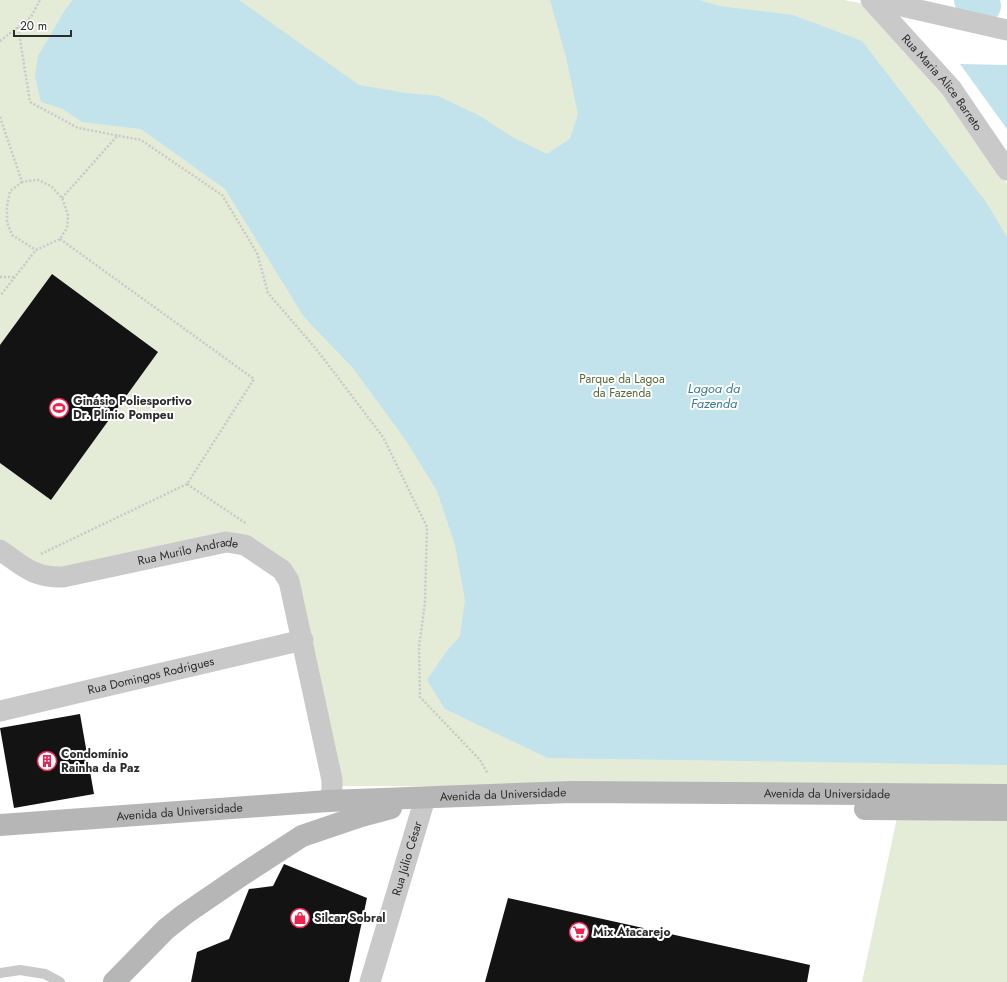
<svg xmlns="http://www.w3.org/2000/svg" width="1007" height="982" font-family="Jost,sans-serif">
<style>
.green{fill:#e4ebd7}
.water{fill:#c2e2ec}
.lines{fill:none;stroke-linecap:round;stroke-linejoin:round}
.river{stroke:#c2e2ec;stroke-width:34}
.building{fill:#131313}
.path{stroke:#c9c9c9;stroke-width:2.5;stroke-dasharray:2 2;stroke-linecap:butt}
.service{stroke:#c9c9c9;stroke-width:10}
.minor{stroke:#c9c9c9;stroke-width:21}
.secondary{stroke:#b6b6b6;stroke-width:22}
.labels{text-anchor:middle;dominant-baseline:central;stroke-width:4;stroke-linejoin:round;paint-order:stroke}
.street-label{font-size:12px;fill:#2c2c2c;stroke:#fff}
.park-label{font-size:12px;fill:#556937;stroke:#fff}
.poi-label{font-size:12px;font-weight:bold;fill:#2c2c2c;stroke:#fff;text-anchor:start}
.water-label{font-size:13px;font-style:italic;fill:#367a91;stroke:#fff}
</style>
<rect width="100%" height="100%" fill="#fff"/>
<path class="green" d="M 0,0 L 844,0 L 860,3 L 952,99 L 1007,184 L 1007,788 L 334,786 L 290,581 L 246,543 L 36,573 L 0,546 Z
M 898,813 L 1007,821 L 1007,982 L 862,982 Z"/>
<path class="water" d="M 73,0 L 239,0 L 359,85 L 406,93 L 438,96 L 480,116 L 514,138 L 547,154 L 570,139 L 578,114 L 566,57 L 550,0 L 699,0 L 719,6 L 793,15 L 862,41 L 986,202 L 1007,237 L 1007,765 L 548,758 L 445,709 L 427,680 L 446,652 L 460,636 L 465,600 L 455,545 L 437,491 L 405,439 L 352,367 L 304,317 L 225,189 L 141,129 L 82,122 L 63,109 L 41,102 L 35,77 L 38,56 L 65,10 Z
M 960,64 L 1007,65 L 1007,129 Z"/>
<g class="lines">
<path class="river" d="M 971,0 L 984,6"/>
</g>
<path class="building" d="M 52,274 L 158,352 L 51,500 L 0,463 L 0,345 Z
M 80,714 L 94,794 L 14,808 L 0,728 Z
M 284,864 L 367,898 L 349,982 L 191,982 L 197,952 L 229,939 L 249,889 L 273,886 Z
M 508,898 L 810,965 L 807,982 L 485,982 Z"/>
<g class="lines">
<path class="path" d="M 18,27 L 30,102 L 78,128 L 141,140 L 222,195 L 257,253 L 268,293 L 317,350 L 383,437 L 427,527 L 425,602 L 419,647 L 420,697 L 480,760 L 488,774
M 0,41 L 31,17 L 40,0
M 0,117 L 22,182 L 38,180 L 51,186 L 62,198 L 68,215 L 67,228 L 60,239 L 36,250 L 0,296
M 22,182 L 10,191 L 7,206 L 7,222 L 12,235 L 36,250
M 62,198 L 118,135
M 60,239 L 254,379 L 187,484 L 247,524
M 0,277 L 15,277
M 41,554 L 187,484"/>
<path class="service" d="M 0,973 L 20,970 L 45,974 L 60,982"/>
<g class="minor">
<path id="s1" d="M 871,0 L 951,88 L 1007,170"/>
<path d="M 875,0 L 1007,30"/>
<path id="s2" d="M 0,550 C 23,566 33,578 63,577 L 226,542 L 245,545 L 282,570 L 289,581 L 332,780 L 332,791 L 328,801"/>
<path id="s3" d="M 0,711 L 303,640"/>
<path id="s4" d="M 370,982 L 423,805"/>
</g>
<g class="secondary">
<path d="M 865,809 L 1007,810"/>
<path id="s5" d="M 0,825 L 328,801 L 572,792 L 1007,795"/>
<path d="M 114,982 L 166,929 L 185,914 L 242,875 L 302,836 L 361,816 L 391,808"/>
</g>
</g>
<defs>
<g id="stadium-ring" transform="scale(1)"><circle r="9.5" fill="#fff" stroke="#ee224e" stroke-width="1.5"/><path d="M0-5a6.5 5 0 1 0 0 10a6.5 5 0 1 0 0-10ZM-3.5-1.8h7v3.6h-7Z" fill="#ee224e"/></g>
<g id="building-ring" transform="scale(1)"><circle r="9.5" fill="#fff" stroke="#ee224e" stroke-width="1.5"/><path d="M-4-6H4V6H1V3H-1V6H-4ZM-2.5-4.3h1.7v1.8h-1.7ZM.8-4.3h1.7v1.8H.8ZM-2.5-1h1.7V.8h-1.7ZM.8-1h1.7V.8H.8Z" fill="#ee224e"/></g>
<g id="shop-ring" transform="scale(1)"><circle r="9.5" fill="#fff" stroke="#ee224e" stroke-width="1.5"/><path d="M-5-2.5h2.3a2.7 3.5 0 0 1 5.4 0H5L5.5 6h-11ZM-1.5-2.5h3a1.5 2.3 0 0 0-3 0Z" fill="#ee224e"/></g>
<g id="supermarket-ring" transform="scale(1)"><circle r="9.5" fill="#fff" stroke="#ee224e" stroke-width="1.5"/><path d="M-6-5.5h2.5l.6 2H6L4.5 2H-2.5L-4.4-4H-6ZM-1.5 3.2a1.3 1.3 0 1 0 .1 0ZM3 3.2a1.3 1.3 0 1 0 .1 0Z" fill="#ee224e"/></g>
</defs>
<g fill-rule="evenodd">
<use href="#stadium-ring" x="59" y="408"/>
<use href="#building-ring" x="47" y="761"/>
<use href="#shop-ring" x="300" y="918"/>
<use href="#supermarket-ring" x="579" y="932"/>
</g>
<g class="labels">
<g class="street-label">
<text stroke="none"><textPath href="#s1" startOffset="109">Rua Maria Alice Barreto</textPath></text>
<text stroke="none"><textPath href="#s2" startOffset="198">Rua Murilo Andrade</textPath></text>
<text stroke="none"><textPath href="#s3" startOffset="155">Rua Domingos Rodrigues</textPath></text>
<text stroke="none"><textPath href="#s5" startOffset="828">Avenida da Universidade</textPath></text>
<text stroke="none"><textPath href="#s5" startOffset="504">Avenida da Universidade</textPath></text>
<text stroke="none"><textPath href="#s5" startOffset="180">Avenida da Universidade</textPath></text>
<text stroke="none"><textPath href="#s4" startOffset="129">Rua Júlio César</textPath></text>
</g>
<g class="park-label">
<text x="622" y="379">Parque da Lagoa<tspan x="622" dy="14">da Fazenda</tspan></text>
</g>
<g class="poi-label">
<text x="73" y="401">Ginásio Poliesportivo<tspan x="73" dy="14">Dr. Plínio Pompeu</tspan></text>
<text x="61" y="754">Condomínio<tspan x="61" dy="14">Rainha da Paz</tspan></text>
<text x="314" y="918">Silcar Sobral</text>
<text x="593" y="932">Mix Atacarejo</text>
</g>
<g class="water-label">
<text x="714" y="388">Lagoa da<tspan x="714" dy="15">Fazenda</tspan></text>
</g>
</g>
<path d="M14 30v6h57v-6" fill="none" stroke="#2c2c2c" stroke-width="2"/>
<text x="20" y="30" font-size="12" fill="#2c2c2c" stroke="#ffffff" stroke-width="3" paint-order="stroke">20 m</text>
</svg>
